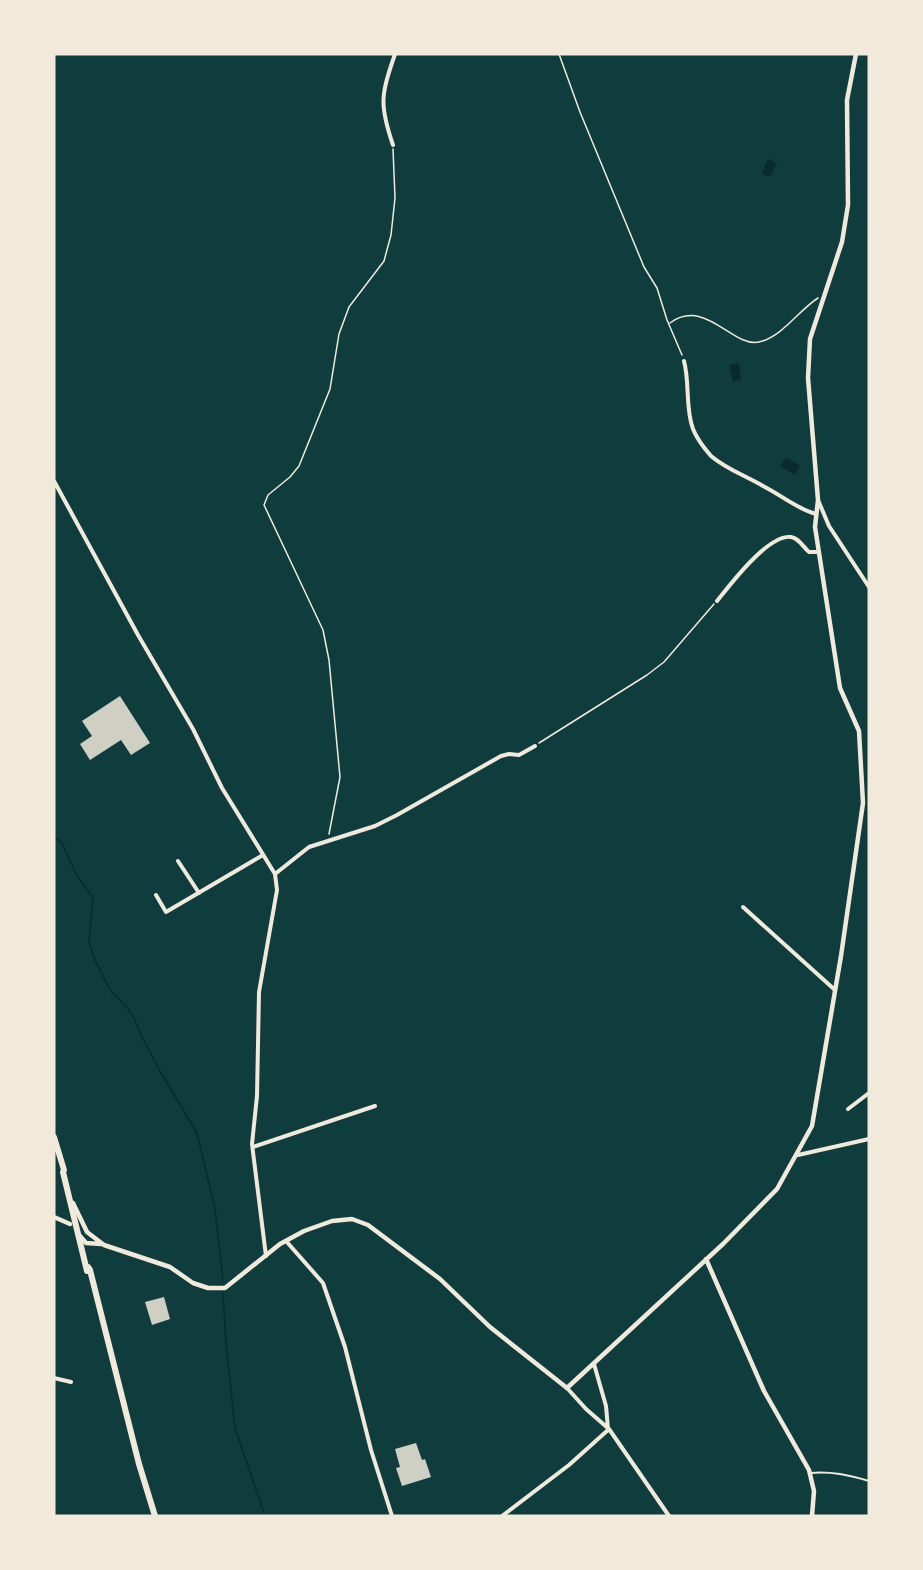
<svg xmlns="http://www.w3.org/2000/svg" width="923" height="1570" font-family="'DejaVu Sans',sans-serif">
<style>
.water{fill:#0a2a2b}
.lines{fill:none;stroke-linecap:round;stroke-linejoin:round}
.stream{stroke:#0a2a2b;stroke-width:1.5}
.building{fill:#cfcfc3}
.path{stroke:#f1e9da;stroke-width:1.5}
.service{stroke:#f1e9da;stroke-width:2}
.minor{stroke:#f1e9da;stroke-width:4}
.tertiary{stroke:#f1e9da;stroke-width:4.5}
.primary{stroke:#f1e9da;stroke-width:6}
</style>
<rect width="100%" height="100%" fill="#0f3d3e"/>
<path class="water" d="M 768,159 L 777,163 L 771,176 L 765,176 L 762,172 Z
M 739,363 L 741,380 L 733,382 L 729,365 Z
M 786,457 L 800,466 L 795,475 L 780,466 Z"/>
<g class="lines">
<path class="stream" d="M 54,838 L 61,841 L 76,874 L 93,898 L 89,942 L 94,958 L 110,990 L 128,1009 L 134,1018 L 141,1035 L 160,1071 L 197,1133 L 215,1209 L 223,1281
M 223,1293 L 226,1343 L 235,1428 L 265,1516"/>
</g>
<path class="building" d="M 120,696 L 150,743 L 131,755 L 121,740 L 90,760 L 80,744 L 92,736 L 82,721 Z
M 164,1297 L 170,1319 L 152,1325 L 145,1302 Z
M 416,1443 L 422,1460 L 425,1459 L 431,1477 L 402,1486 L 396,1468 L 400,1467 L 395,1449 Z"/>
<g class="lines">
<path class="path" d="M 559,54 L 580,112 L 644,267 L 657,288 L 667,320 L 682,355
M 670,323 C 705,297 733,348 759,342 C 782,337 799,310 818,298
M 539,743 L 647,675 L 664,662 L 714,604
M 329,834 L 340,777 L 329,660 L 323,630 L 264,505 L 268,495 L 290,477 L 299,466 L 330,389 L 339,334 L 349,307 L 384,261 L 391,235 L 395,198 L 393,149"/>
<path class="service" d="M 810,1473 C 831,1471 849,1475 869,1481"/>
<path class="minor" d="M 393,145 C 379,104 381,95 395,54
M 684,361 C 690,383 685,408 693,429 C 697,439 704,448 711,456 C 726,469 746,476 763,486 C 781,495 797,509 816,514
M 54,481 L 138,635 L 193,729 L 222,788 L 275,874 L 277,890 L 259,992 L 257,1096 L 252,1144 L 266,1256
M 818,500 L 829,526 L 869,587
M 717,601 C 730,585 768,534 791,537 C 799,538 803,547 809,552 L 819,552
M 178,861 L 199,893
M 275,874 L 309,847 L 375,826 L 397,815 L 501,756 L 509,754 L 519,755 L 535,746
M 156,895 L 166,912 L 263,855
M 743,907 L 835,990
M 848,1109 L 869,1093
M 253,1147 L 375,1106
M 798,1155 L 869,1139
M 286,1241 L 323,1283 L 345,1347 L 371,1450 L 392,1516
M 594,1364 L 606,1406 L 608,1429
M 54,1378 L 71,1382
M 567,1388 L 586,1409 L 609,1429 L 669,1516
M 502,1516 L 569,1465 L 608,1430"/>
<path class="tertiary" d="M 73,1203 L 87,1232 L 104,1245 L 170,1267 L 193,1283 L 208,1288 L 225,1288 L 280,1244 L 304,1231 L 332,1221 L 352,1219 L 368,1225 L 440,1279 L 490,1327 L 567,1388 L 723,1244 L 777,1189 L 812,1126 L 841,956 L 863,803 L 859,731 L 840,688 L 815,527 L 818,500 L 808,378 L 810,339 L 842,242 L 848,205 L 847,100 L 856,54
M 54,1217 L 70,1224
M 80,1236 L 86,1243 L 101,1244
M 706,1259 L 764,1391 L 809,1470 L 814,1491 L 812,1516"/>
<path class="primary" d="M 54,1137 L 64,1170 L 63,1172 L 87,1271
M 88,1267 L 90,1270 L 139,1464 L 155,1516"/>
</g>
<rect width="923" height="1570" fill="none" stroke="#f1e9da" stroke-width="111"/>
</svg>
